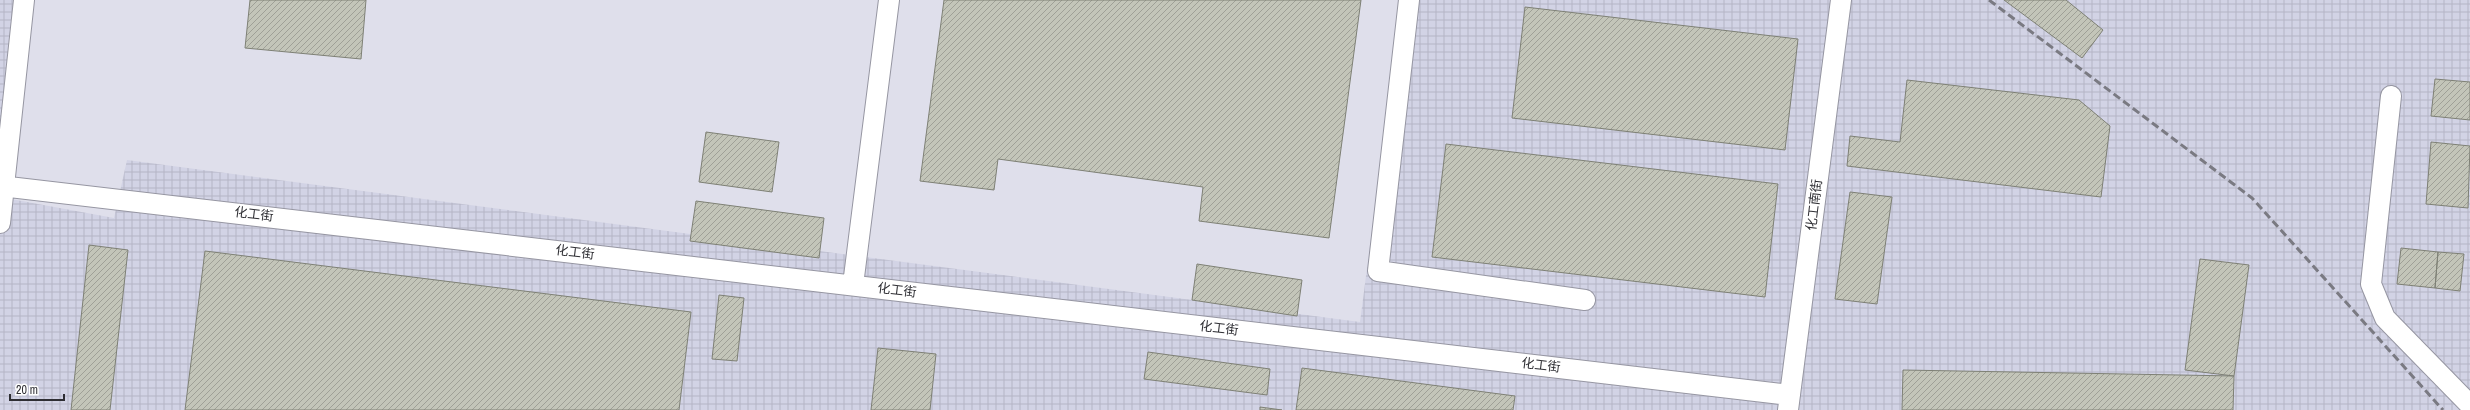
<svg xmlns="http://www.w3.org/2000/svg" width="2470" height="410" font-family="'Archivo Narrow','Noto Sans SC',sans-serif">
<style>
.industrial{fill:url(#industrial-grid)}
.building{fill:url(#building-hatch);stroke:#7e8075}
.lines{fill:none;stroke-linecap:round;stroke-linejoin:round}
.minor-casing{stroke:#9696a2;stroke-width:22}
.minor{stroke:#fff;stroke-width:20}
.rail{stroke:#7a7a82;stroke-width:3;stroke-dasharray:8 4;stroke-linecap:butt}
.labels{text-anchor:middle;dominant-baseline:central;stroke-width:3.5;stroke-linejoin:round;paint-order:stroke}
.street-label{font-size:13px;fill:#2e2e33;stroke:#fff}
</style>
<defs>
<pattern id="industrial-grid" width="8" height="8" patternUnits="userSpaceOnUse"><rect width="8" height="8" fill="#d2d3e5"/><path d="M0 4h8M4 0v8" fill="none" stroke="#b5b5c5"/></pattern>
<pattern id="building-hatch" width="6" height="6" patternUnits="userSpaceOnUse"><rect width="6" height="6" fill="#c3c5b9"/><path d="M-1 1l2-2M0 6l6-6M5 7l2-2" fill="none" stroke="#9fa097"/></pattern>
</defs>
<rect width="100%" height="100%" fill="#dfdfeb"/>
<path class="industrial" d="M 0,0 L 17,0 L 0,186 Z
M 1402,0 L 2470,0 L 2470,410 L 0,410 L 0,197 L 114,218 L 127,160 L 1360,322 Z"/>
<path class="building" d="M 250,0 L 366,0 L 361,59 L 245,48 Z
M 944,0 L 1361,0 L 1329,238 L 1199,221 L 1203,187 L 998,159 L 994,190 L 920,181 Z
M 2004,0 L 2066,0 L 2103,30 L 2082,58 Z
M 1525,7 L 1798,39 L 1785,150 L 1512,118 Z
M 2435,79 L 2470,82 L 2470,120 L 2431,116 Z
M 1907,80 L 2079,100 L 2110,126 L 2101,197 L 1847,166 L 1850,136 L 1900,142 Z
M 706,132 L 779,142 L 772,192 L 699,182 Z
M 2431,142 L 2470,146 L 2468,208 L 2426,204 Z
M 1446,144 L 1778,184 L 1765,297 L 1432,257 Z
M 1850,192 L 1892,197 L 1877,304 L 1835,299 Z
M 696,201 L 824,218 L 819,258 L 690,241 Z
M 89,245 L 128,250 L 110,410 L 71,410 Z
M 2401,248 L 2438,252 L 2435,288 L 2397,284 Z
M 205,251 L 691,312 L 679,410 L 185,410 Z
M 2438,252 L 2464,254 L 2460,291 L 2435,288 Z
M 2200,259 L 2249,265 L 2234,376 L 2185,370 Z
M 1197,264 L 1302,280 L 1297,316 L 1192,300 Z
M 719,295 L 744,298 L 737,361 L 712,359 Z
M 878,348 L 936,354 L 930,410 L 871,410 Z
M 1148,352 L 1270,369 L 1267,395 L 1144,379 Z
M 1302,368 L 1515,396 L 1513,410 L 1296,410 Z
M 1903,370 L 2234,376 L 2233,410 L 1902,410 Z
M 1260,407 L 1282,410 L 1260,410 Z"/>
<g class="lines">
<g class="minor-casing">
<path id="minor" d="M 1409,0 L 1378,271 L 1585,300
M 2391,96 L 2371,284 L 2385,318 L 2470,405
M 0,186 L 1790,395
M 0,223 L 24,0
M 853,285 L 889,0
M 1788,410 L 1841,0"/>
</g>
<use href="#minor" class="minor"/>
<path class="rail" d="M 1989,0 L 2252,198 L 2443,410"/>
</g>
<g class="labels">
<g class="street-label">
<text transform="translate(1814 205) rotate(-83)">化工南街</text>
<text transform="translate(254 214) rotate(7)">化工街</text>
<text transform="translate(575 252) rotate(7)">化工街</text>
<text transform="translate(897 290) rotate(7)">化工街</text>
<text transform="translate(1219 328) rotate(7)">化工街</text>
<text transform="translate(1541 365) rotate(7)">化工街</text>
</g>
</g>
<path d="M10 394v6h54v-6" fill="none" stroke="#2e2e33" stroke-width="2"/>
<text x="16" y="394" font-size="12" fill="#2e2e33" stroke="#ffffff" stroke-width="3" paint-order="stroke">20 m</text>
</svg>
